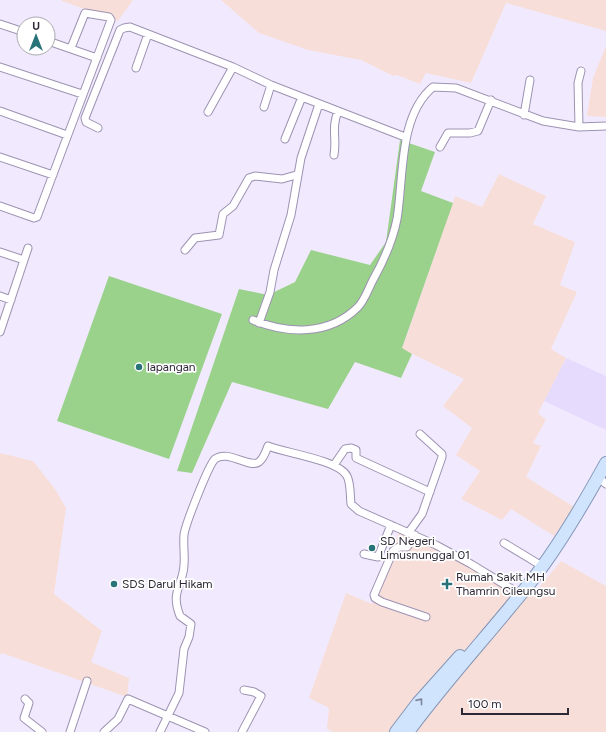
<svg xmlns="http://www.w3.org/2000/svg" width="606" height="732" font-family="Figtree,sans-serif">
<style>
.built{fill:#e6dbfc}
.industrial{fill:#f8ded8}
.green{fill:#9ad18b}
.lines{fill:none;stroke-linecap:round;stroke-linejoin:round}
.minor-casing{stroke:#9d92b2;stroke-width:9}
.primary-casing{stroke:#8496b7;stroke-width:14}
.minor{stroke:#fff;stroke-width:7}
.primary{stroke:#d1e4fe;stroke-width:12}
.oneway{stroke:#7f869a}
.poi-dot{fill:#287377;stroke:#fff;stroke-width:1.5}
.labels{text-anchor:middle;dominant-baseline:central;stroke-width:3.5;stroke-linejoin:round;paint-order:stroke}
.poi-label{font-size:12px;fill:#2d2835;stroke:#fff;text-anchor:start}
</style>
<rect width="100%" height="100%" fill="#f1eaff"/>
<path class="built" d="M 566,358 L 606,376 L 606,430 L 544,401 Z"/>
<path class="industrial" d="M 62,0 L 133,0 L 118,21 L 62,1 Z
M 221,0 L 606,0 L 606,31 L 506,3 L 471,83 L 426,73 L 420,84 L 397,75 L 393,76 L 361,60 L 308,50 L 259,33 Z
M 606,46 L 606,117 L 587,116 L 593,78 Z
M 499,174 L 546,196 L 533,224 L 575,242 L 560,285 L 577,292 L 551,349 L 566,358 L 538,413 L 546,420 L 533,443 L 541,446 L 526,477 L 574,507 L 554,536 L 511,509 L 502,520 L 461,499 L 480,471 L 456,455 L 472,428 L 443,406 L 464,379 L 402,349 L 455,196 L 482,207 Z
M 0,453 L 33,461 L 55,489 L 66,508 L 54,594 L 102,631 L 91,662 L 129,678 L 127,697 L 2,653 L 0,655 Z
M 399,532 L 415,532 L 526,593 L 533,595 L 561,561 L 606,586 L 606,732 L 333,732 L 327,729 L 329,708 L 309,698 L 346,593 L 372,604 Z"/>
<path class="green" d="M 400,140 L 435,152 L 421,191 L 453,203 L 402,348 L 412,354 L 401,378 L 355,362 L 328,409 L 232,382 L 192,473 L 177,471 L 239,289 L 268,295 L 295,282 L 311,250 L 370,265 L 386,242 Z
M 109,276 L 222,314 L 169,459 L 57,421 Z"/>
<g class="lines">
<g class="minor-casing">
<path id="minor" d="M 0,24 L 24,32
M 48,41 L 97,58
M 0,67 L 82,94
M 136,68 L 148,34
M 264,107 L 271,85
M 0,111 L 67,135
M 208,112 L 233,67
M 524,115 L 530,80
M 579,127 L 578,83 L 581,71
M 98,128 L 86,122 L 85,118 L 120,30 L 124,28 L 130,27 L 233,67 L 271,85 L 405,137
M 285,139 L 302,97
M 440,147 L 448,133 L 470,133 L 478,131 L 491,100
M 334,155 C 337,138 331,129 338,111
M 0,157 L 53,175
M 0,206 L 34,218 L 37,217 L 111,20 L 109,17 L 85,13 L 71,48
M 185,250 L 195,238 L 219,235 L 223,214 L 233,206 L 249,178 L 255,176 L 282,179 L 296,175
M 0,252 L 24,260
M 0,296 L 11,300
M 253,320 C 287,334 329,336 358,307 C 365,300 369,287 374,278 C 384,260 393,239 397,219 C 404,178 398,116 433,87 L 456,88 L 543,121 L 579,127 L 606,126
M 259,323 L 270,292 L 274,270 L 291,215 L 301,158 L 319,104
M 0,332 L 28,248
M 334,465 L 345,449 L 351,448 L 356,450 L 356,458 L 430,492
M 598,477 L 606,484
M 409,532 L 422,514 L 442,457 L 442,454 L 420,434
M 415,535 L 407,547 L 399,547 L 393,551 L 374,595 L 375,598 L 382,602 L 426,617
M 504,543 L 542,566
M 364,554 L 378,557 L 391,525
M 25,699 L 29,703 L 24,718 L 42,732
M 70,732 L 87,681
M 104,732 L 118,719 L 128,699 L 205,732
M 160,732 L 179,693 L 184,649 L 189,637 L 191,624 L 180,616 C 170,591 183,586 184,565 C 185,555 183,545 184,535 C 185,525 209,464 215,459 C 228,449 249,469 259,462 C 264,458 266,451 268,446 C 285,453 339,460 347,476 C 351,484 350,496 351,504 L 359,511 L 436,545 L 471,564 L 520,594
M 242,732 L 261,696 L 254,692 L 244,690"/>
</g>
<g class="primary-casing">
<path id="primary" d="M 396,732 L 418,703 L 460,656
M 408,732 C 447,679 492,631 533,579 C 561,543 584,503 606,463"/>
</g>
<use href="#minor" class="minor"/>
<use href="#primary" class="primary"/>
</g>
<defs><path id="oneway-chevron" d="M-2-3.5L2.5 0L-2 3.5" fill="none" stroke-width="1.6" stroke-linecap="round" stroke-linejoin="round"/></defs>
<use class="oneway" href="#oneway-chevron" transform="translate(420 701) rotate(-51)"/>
<g class="poi-dot">
<circle cx="139" cy="367" r="4"/>
<circle cx="372" cy="548" r="4"/>
<circle cx="114" cy="584" r="4"/>
<path d="M445 578h4v4h4v4h-4v4h-4v-4h-4v-4h4z"/>
</g>
<g class="labels">
<g class="poi-label">
<text x="147" y="367">lapangan</text>
<text x="380" y="541">SD Negeri<tspan x="380" dy="14">Limusnunggal 01</tspan></text>
<text x="456" y="577">Rumah Sakit MH<tspan x="456" dy="14">Thamrin Cileungsu</tspan></text>
<text x="122" y="584">SDS Darul Hikam</text>
</g>
</g>
<g transform="translate(36 36)"><circle r="19" fill="#ffffff" stroke="#aba9ae"/>
<path d="M0-3L7 15L0 10L-7 15Z" fill="#287377"/>
<text y="-6" font-size="11" font-weight="bold" text-anchor="middle" fill="#2d2835">U</text>
</g>
<path d="M462 708v6h106v-6" fill="none" stroke="#2d2835" stroke-width="2"/>
<text x="468" y="708" font-size="12" fill="#2d2835" stroke="#ffffff" stroke-width="3" paint-order="stroke">100 m</text>
</svg>
